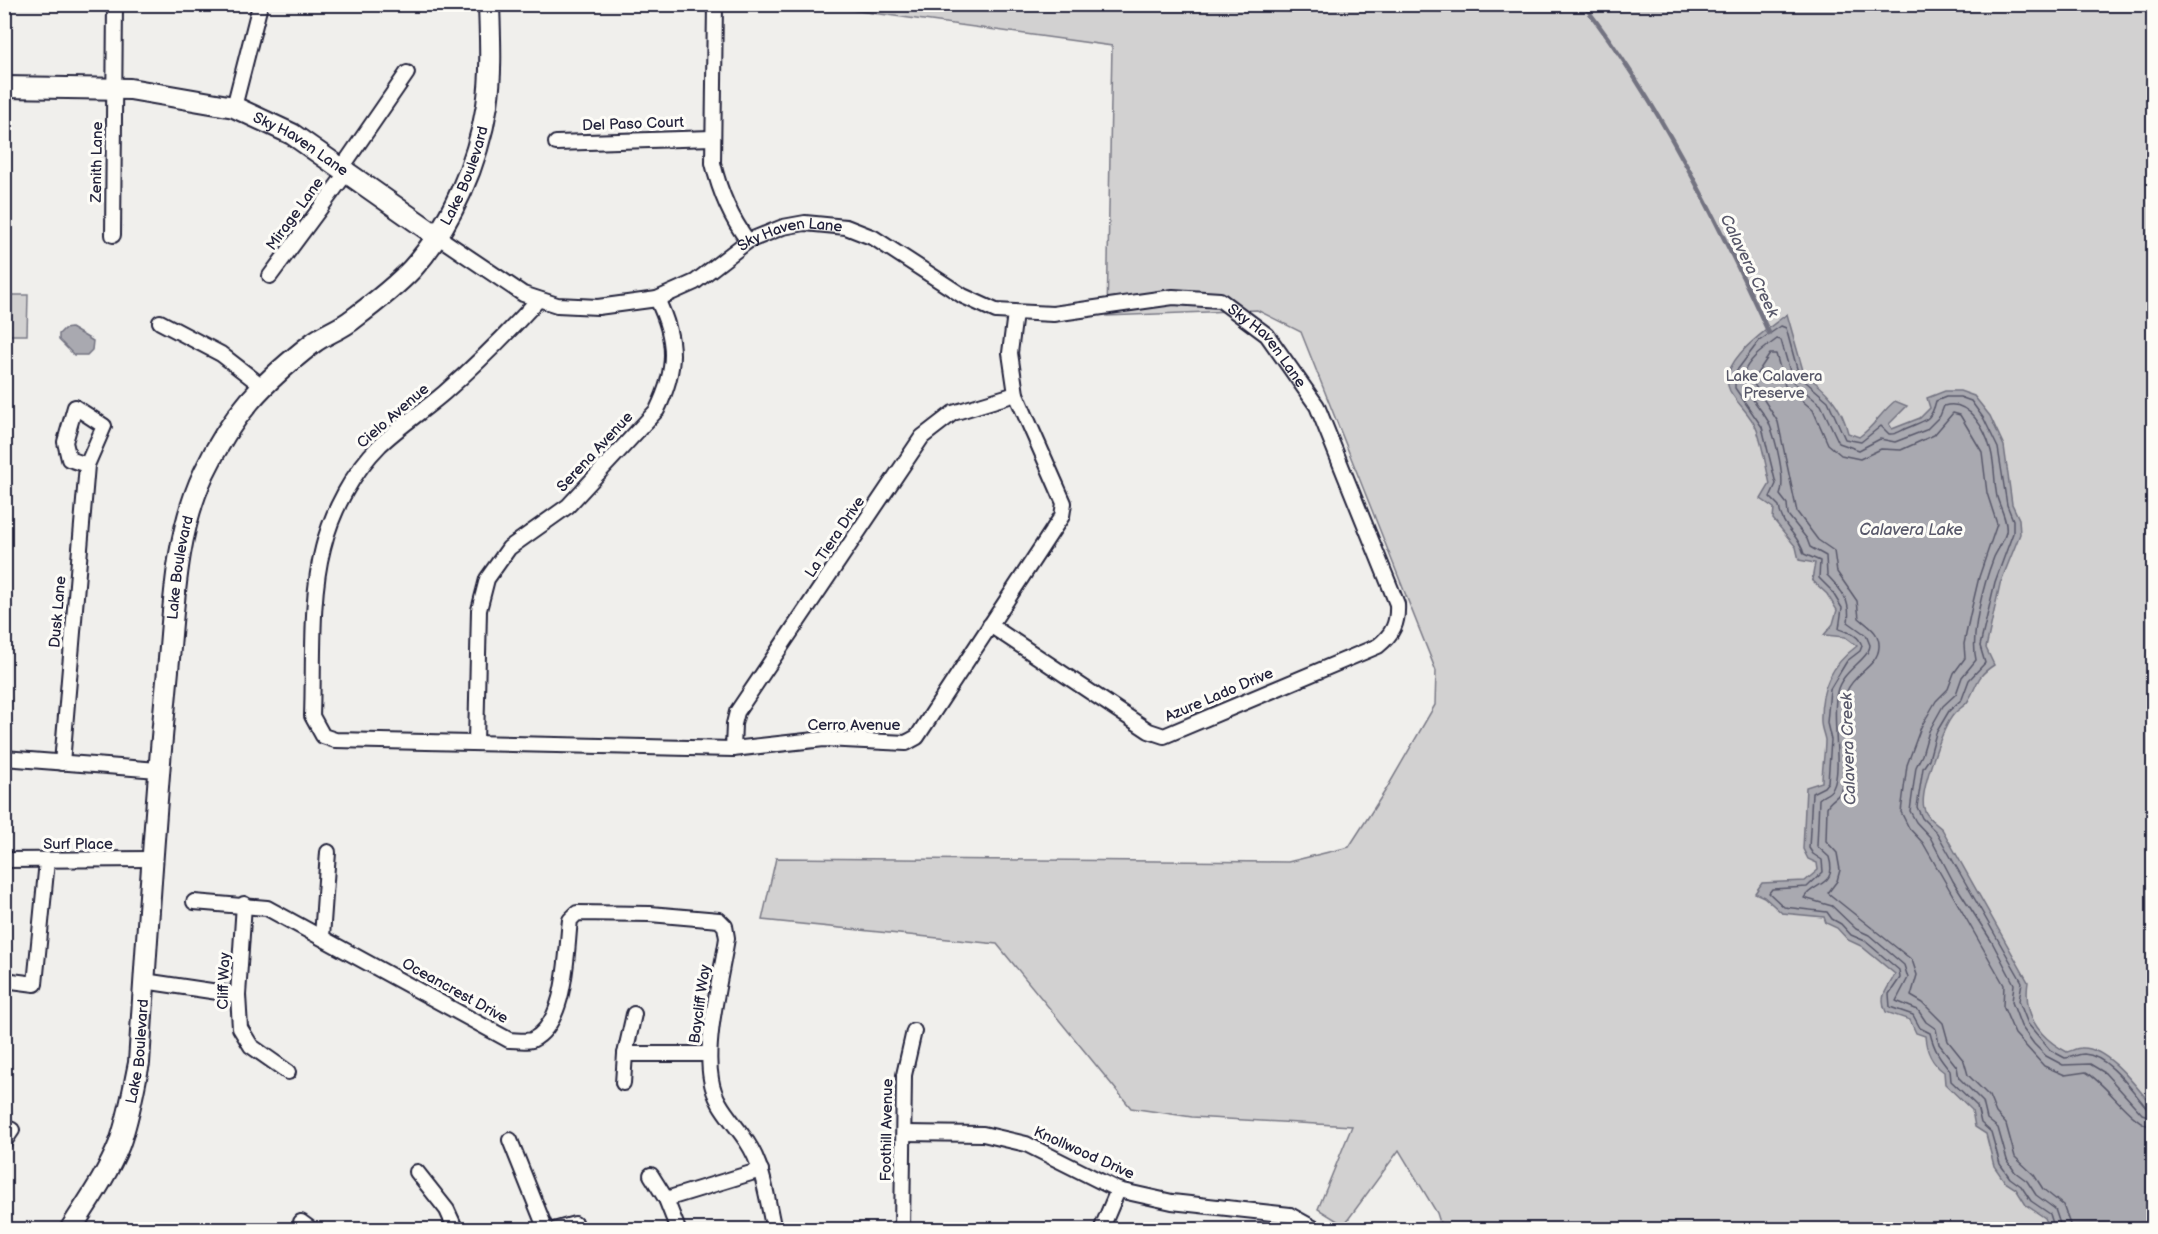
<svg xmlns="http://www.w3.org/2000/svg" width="2158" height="1234" font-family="'Balsamiq Sans',sans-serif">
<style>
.green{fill:#d2d1d1;stroke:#7a7a86;stroke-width:1.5}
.water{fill:#a9a9b0;stroke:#737381;stroke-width:1.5}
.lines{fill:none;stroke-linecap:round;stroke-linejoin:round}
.shore{stroke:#58586a;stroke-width:1.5}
.stream{stroke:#737381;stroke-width:4.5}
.street-casing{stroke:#22223b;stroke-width:18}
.secondary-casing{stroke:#22223b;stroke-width:24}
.street{stroke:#fdfcf7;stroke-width:14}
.secondary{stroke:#fdfcf7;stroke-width:20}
.labels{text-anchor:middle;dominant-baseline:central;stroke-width:6;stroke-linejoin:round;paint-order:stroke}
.street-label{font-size:15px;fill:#22223b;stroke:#fdfcf7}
.park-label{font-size:15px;fill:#575768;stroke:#fdfcf7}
.water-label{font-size:16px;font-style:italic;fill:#58586a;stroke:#fdfcf7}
</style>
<rect width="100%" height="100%" fill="#f0efec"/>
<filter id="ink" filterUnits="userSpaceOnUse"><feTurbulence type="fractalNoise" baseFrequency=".0167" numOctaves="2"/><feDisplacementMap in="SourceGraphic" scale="12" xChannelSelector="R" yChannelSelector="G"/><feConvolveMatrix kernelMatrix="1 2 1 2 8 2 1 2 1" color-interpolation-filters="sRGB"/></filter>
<g filter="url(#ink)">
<path class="green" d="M 815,5 L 2153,5 L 2153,1229 L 1442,1229 L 1437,1213 L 1399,1150 L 1344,1225 L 1318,1209 L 1352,1126 L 1192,1117 L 1131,1108 L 997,944 L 762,920 L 776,858 L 1288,862 L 1349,847 L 1387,788 L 1435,705 L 1436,671 L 1301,332 L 1257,310 L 1107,316 L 1112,46 Z
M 5,295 L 28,295 L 27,335 L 5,335 Z"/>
<path class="water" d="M 1787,314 L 1804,374 C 1826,389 1842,406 1848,433 L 1859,437 C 1874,427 1881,412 1895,401 L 1907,406 L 1889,424 L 1892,429 L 1920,418 L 1930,408 L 1927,398 L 1945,391 L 1960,391 L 1974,396 L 1990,416 L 2004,446 L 2012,504 L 2019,519 L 2020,534 L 2000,584 L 1986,648 L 1994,665 C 1975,677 1978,685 1968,701 C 1965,706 1958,709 1954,714 C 1943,726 1919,793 1924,808 C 1926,817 1935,823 1942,829 L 2028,982 C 2023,1015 2038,1037 2067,1052 C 2071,1051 2077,1048 2081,1048 C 2108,1046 2138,1089 2153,1107 L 2153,1229 L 2050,1229 L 2045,1218 L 2026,1205 L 2016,1189 L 2005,1182 L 1994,1166 L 1986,1134 L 1975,1127 L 1972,1110 L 1945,1084 L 1944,1072 C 1932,1064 1926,1050 1925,1036 L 1916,1033 L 1910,1020 L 1886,1012 C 1878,995 1888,990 1895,974 L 1861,946 L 1848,940 L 1837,928 L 1826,923 L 1824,917 L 1782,913 L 1764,897 L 1755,893 L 1762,883 L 1805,881 L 1818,870 L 1817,863 L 1808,859 L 1803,849 L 1806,787 L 1822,782 C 1822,768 1825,753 1825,740 C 1824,734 1821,728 1821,722 C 1820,689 1831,665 1857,646 L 1845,637 L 1824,635 L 1833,624 L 1837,610 L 1827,594 L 1812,580 L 1815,563 L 1799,560 L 1796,547 L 1773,519 L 1774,508 L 1761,499 L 1770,484 C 1766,467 1763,447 1757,430 C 1751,414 1738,405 1730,391 C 1715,362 1770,328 1787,314 Z
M 71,328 L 93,341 L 92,350 L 87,355 L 74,355 L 59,340 L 59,334 L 64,329 Z"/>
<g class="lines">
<path class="shore" d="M 2055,1230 L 2050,1214 L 2031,1201 L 2021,1186 L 2010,1178 L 2000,1164 L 1991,1132 L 1981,1123 L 1977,1106 L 1951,1081 L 1950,1070 C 1939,1057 1934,1049 1930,1033 L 1920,1028 L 1913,1015 L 1890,1007 L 1889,994 L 1900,978 L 1899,970 L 1865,941 L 1851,935 L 1841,924 L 1832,919 L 1827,912 L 1784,907 L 1769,893 L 1772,889 L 1807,887 L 1823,872 L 1822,860 L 1813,854 L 1809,848 L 1812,793 L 1824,787 L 1828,782 L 1831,740 L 1827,723 L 1830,689 L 1847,661 L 1860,651 L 1862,646 C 1859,635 1848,632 1839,629 L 1842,608 L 1831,590 L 1819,578 L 1820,561 L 1804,554 C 1798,532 1782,530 1779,506 L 1770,497 L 1776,484 L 1762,427 L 1735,388 L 1735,373 L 1759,341 L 1781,326 L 1786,328 L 1799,376 L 1828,401 L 1845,439 L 1861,442 L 1881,426 L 1889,434 C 1896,435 1900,431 1907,428 C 1926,420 1931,421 1936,401 L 1946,397 L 1960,397 L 1971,401 L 1984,419 L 1998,448 L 2007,505 L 2013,520 L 2013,533 L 1995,582 L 1980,646 L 1985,663 L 1969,680 L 1962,699 L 1949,711 L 1936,733 L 1929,759 L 1923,768 L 1917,807 L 1922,818 L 1937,833 L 2022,982 L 2019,1001 L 2028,1024 L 2050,1050 L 2065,1058 C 2072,1058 2077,1054 2084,1054 C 2110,1056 2132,1091 2147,1108 L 2154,1110
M 2062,1230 L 2055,1209 L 2036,1195 L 2027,1181 L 2015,1172 L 2007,1160 L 1998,1128 L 1987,1119 L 1983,1102 L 1959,1078 L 1957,1067 L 1939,1044 L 1936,1029 L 1926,1022 L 1918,1010 L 1896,1001 L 1908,978 L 1904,965 L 1869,935 L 1856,929 L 1832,906 L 1804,898 C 1813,882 1838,887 1829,857 L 1817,846 L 1819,799 C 1823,795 1830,794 1833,788 C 1843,770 1831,716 1837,692 C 1842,670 1869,660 1870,645 L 1866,635 L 1848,622 C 1851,600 1842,591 1827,575 L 1826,556 L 1810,547 L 1807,539 L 1788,515 L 1787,504 L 1780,495 C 1786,479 1776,440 1769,423 C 1764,411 1739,387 1743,375 C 1748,359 1765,348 1777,339 L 1781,340 L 1793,382 L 1821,405 L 1839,443 L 1859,450 L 1880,439 L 1895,442 L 1926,430 L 1940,416 L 1944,406 C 1969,398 1986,431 1991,451 C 1995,466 1994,482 1997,497 C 2000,508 2008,521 2006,532 C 2004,541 1998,549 1994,557 C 1984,583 1970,634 1976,660 L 1962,677 L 1956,694 L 1943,706 L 1929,731 L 1922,755 L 1916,767 L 1910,811 L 1916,822 L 1930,837 L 1953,881 L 1992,942 L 2014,984 L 2012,1002 L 2021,1026 L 2034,1044 L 2046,1056 L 2063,1065 L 2090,1064 L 2105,1073 L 2142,1114 L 2154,1118
M 2072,1230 L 2063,1205 L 2043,1189 L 2034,1175 L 2015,1157 L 2006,1124 L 1996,1113 L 1989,1096 L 1968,1075 L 1964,1061 L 1948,1041 L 1943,1023 L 1923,1003 L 1911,996 L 1917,975 L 1912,960 L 1828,893 L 1837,881 L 1840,870 L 1837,853 L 1826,841 L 1827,807 C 1830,799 1841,797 1843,787 C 1845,779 1848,743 1847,736 C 1845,721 1841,706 1847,691 C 1854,673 1878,666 1879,647 C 1880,632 1868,626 1859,618 L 1857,601 L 1837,572 L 1834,551 L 1818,540 L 1797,512 L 1778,422 L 1752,381 L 1770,354 L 1776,354 L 1785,386 L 1813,410 L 1828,444 L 1841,455 L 1860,459 L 1881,449 L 1901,450 L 1934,435 L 1953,413 L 1960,415 L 1982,452 L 1987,493 L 1997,524 L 1979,577 L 1970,615 L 1964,644 L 1965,658 L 1954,673 L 1948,689 L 1936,701 L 1921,727 L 1907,765 L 1901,812 L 1909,828 L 1923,843 L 2004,985 L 2003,1006 L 2015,1034 L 2044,1066 L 2065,1075 L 2086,1072 C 2108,1085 2133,1126 2154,1127"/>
<path class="stream" d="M 1583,4 C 1660,104 1717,220 1769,333"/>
<g class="street-casing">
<g id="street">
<path d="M 715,4 L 713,163 C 720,193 730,217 748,241"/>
<path d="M 234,107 L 259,9"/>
<path d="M 556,143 L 712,138"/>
<path d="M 341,169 L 407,73"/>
<path d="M 113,235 L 115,4"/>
<path id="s1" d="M 437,236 L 523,294 L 557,305 L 598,307 L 657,299 L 695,282 L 748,241 L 783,227 L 805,223 L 846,227 L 874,238 L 963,296 L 996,311 L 1053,314 L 1173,297 L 1220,300 L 1267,335 L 1317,406 L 1397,604 C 1398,623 1393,634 1378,646 L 1164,736 L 1149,731 L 990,625"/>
<path d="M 270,276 L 347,172"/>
<path d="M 538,300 C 508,333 477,364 444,393 C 423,411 400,426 380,445 C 353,472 332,511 323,548 C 310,597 314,664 312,716 L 323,736 L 335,740 L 733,749 L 824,739 L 906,743 L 917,737 L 1062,516 L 1064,503 L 1016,394 L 1010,353 L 1015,313"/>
<path d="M 160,322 L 221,354 L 262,386"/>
<path d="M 476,743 L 479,610 L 487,579 L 509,548 L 568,506 L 657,410 C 677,369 677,340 657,299"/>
<path d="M 733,749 L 734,724 L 737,712 L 922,437 L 953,413 L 1016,394"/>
<path d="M 4,758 L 158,770"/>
<path d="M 62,763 L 87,465 L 104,426 L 75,407 L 65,442 L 69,459 L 87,465"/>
<path d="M 4,860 L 151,859"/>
<path d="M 194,902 L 267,908 L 509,1040 C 515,1040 526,1042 532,1040 C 567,1023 566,954 570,920 L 577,913 L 650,914 L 719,920 L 725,926 L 727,938 C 721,978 704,1041 711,1079 C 715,1106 733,1120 747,1142 C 764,1167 767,1200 774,1230"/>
<path d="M 244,904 L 238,995 L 240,1028 L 251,1046 L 288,1072"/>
<path d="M 322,937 L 328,852"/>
<path d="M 4,980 L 35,984 L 47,861"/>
<path d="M 144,981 L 238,995"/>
<path d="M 625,1054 L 709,1054"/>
<path d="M 623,1083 L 625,1054 L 634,1014"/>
<path d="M 4,1126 L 12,1130 L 4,1142"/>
<path d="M 904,1133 L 983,1134 L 1026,1144 L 1118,1190 L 1172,1202 L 1290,1215 L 1317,1230"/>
<path d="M 510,1140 L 546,1230"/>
<path d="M 417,1172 L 447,1210 L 456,1230"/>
<path d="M 651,1175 L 666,1199 L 677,1227"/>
<path d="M 666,1199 L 761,1170"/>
<path d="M 301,1222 L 312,1230"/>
<path d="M 554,1230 L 575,1224"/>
<path d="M 902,1230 L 904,1075 L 914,1031"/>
<path d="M 1101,1230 L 1118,1190"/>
</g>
</g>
<g class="secondary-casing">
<g id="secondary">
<path id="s2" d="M 4,87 L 130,89 L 234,107 L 292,134 L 437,236"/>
<path id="s3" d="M 70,1230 C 87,1203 107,1175 119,1145 C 129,1118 133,1091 139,1063 C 147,935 155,808 167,681 C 174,611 174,537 204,473 C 232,414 262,383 313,343 C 325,334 341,329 353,319 C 373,304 395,287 412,269 C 451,226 478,162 487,105 C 492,72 490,38 489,4"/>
</g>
</g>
<use href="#street" class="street"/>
<use href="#secondary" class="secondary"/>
</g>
</g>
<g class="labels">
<g class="street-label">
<text transform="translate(633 124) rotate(-2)">Del Paso Court</text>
<text stroke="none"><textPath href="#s2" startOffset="308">Sky Haven Lane</textPath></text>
<text transform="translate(97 162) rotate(-89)">Zenith Lane</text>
<text stroke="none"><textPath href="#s3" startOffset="1182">Lake Boulevard</textPath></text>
<text transform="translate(295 214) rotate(-54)">Mirage Lane</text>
<text stroke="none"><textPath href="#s1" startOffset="392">Sky Haven Lane</textPath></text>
<text stroke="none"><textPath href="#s1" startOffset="914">Sky Haven Lane</textPath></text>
<text transform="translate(393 416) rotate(-41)">Cielo Avenue</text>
<text transform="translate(595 452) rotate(-47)">Serena Avenue</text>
<text transform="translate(835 537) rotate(-56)">La Tiera Drive</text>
<text stroke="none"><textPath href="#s3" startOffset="680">Lake Boulevard</textPath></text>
<text transform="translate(58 612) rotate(-85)">Dusk Lane</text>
<text transform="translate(1219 695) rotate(-23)">Azure Lado Drive</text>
<text x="854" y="725">Cerro Avenue</text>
<text x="78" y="844">Surf Place</text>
<text transform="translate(224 981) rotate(-88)">Cliff Way</text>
<text transform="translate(455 991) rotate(29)">Oceancrest Drive</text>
<text transform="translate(700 1004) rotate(-82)">Baycliff Way</text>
<text stroke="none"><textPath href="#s3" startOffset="194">Lake Boulevard</textPath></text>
<text transform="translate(887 1130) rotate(-89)">Foothill Avenue</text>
<text transform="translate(1084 1153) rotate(24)">Knollwood Drive</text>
</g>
<g class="park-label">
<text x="1774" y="376">Lake Calavera<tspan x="1774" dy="17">Preserve</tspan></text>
</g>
<g class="water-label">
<text transform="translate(1749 266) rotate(64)">Calavera Creek</text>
<text x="1911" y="530">Calavera Lake</text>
<text transform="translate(1849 749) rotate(-92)">Calavera Creek</text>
</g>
</g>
<rect width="2158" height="1234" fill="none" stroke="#fdfcf7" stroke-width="24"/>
<rect x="12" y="12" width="2134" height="1210" fill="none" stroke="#22223b" stroke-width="2" filter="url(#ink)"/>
</svg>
